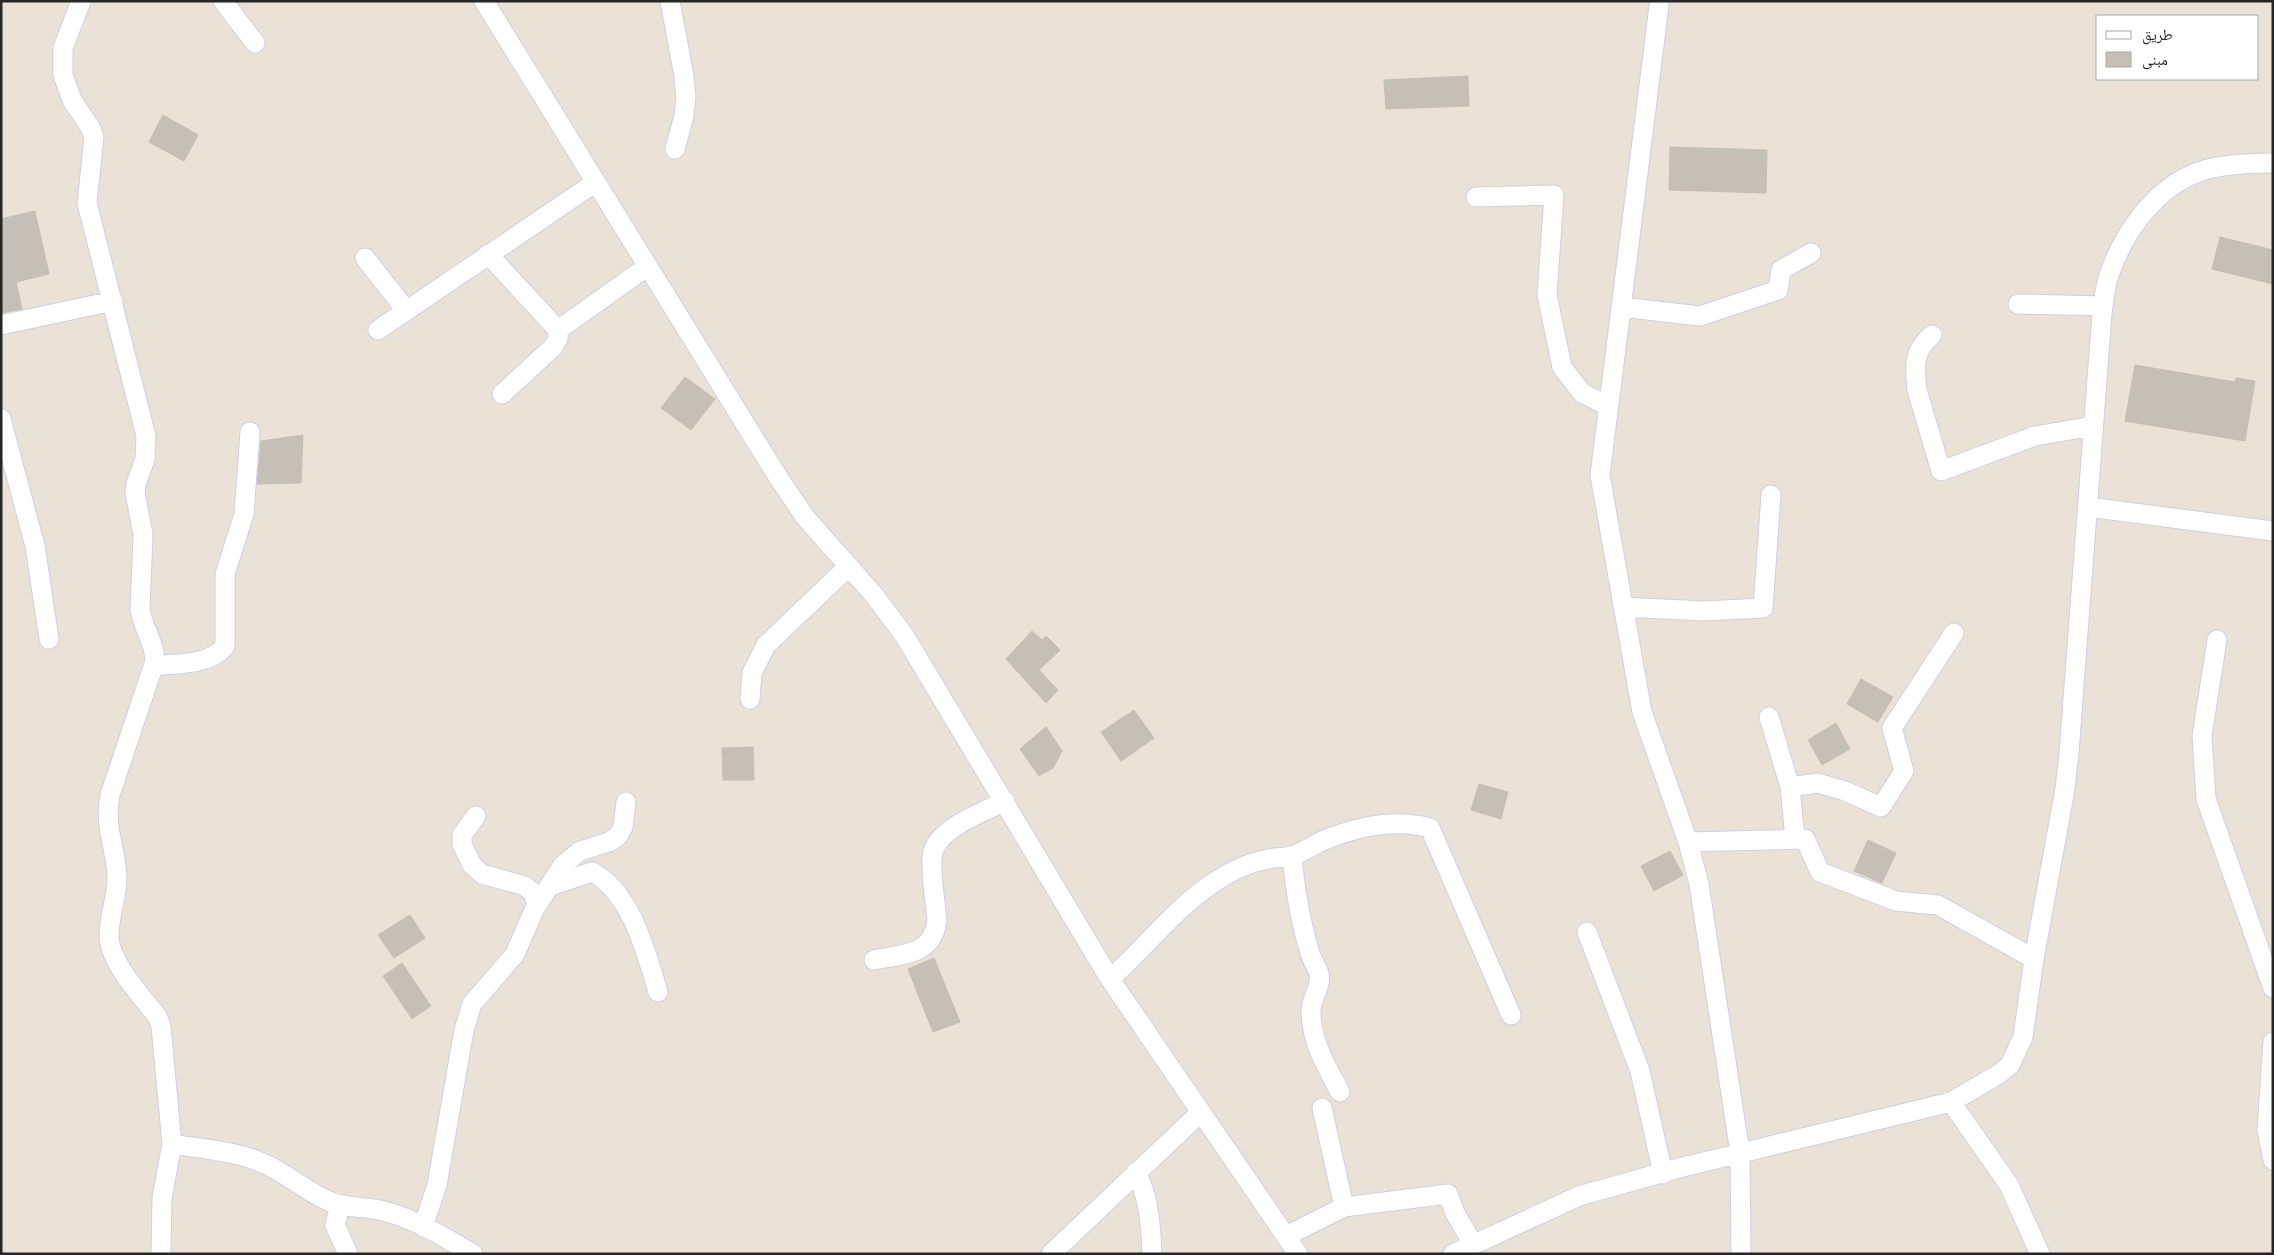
<svg xmlns="http://www.w3.org/2000/svg" width="2274" height="1255" font-family="'Asap Condensed','Noto Naskh Arabic',sans-serif">
<style>
.building{fill:#c5bfb7;stroke:#c5beb1}
.lines{fill:none;stroke-linecap:round;stroke-linejoin:round}
.minor-casing{stroke:#ccd0e1;stroke-width:21}
.minor{stroke:#fff;stroke-width:19}
</style>
<rect width="100%" height="100%" fill="#eae2d7"/>
<path class="building" d="M 1468,76 L 1469,106 L 1386,109 L 1384,80 Z
M 163,115 L 198,135 L 184,161 L 149,142 Z
M 1670,147 L 1767,150 L 1766,193 L 1669,190 Z
M 35,211 L 49,274 L 16,282 L 22,309 L 1,313 L 1,219 Z
M 2220,237 L 2273,250 L 2273,284 L 2212,269 Z
M 2135,365 L 2235,382 L 2236,378 L 2255,381 L 2245,441 L 2125,421 Z
M 685,377 L 715,399 L 691,430 L 661,408 Z
M 303,435 L 301,483 L 257,484 L 261,441 Z
M 1032,631 L 1042,640 L 1046,636 L 1060,650 L 1039,670 L 1058,690 L 1046,703 L 1006,659 Z
M 1861,679 L 1893,697 L 1878,722 L 1847,704 Z
M 1134,710 L 1154,738 L 1121,761 L 1101,732 Z
M 1836,723 L 1850,749 L 1822,765 L 1808,740 Z
M 1046,727 L 1062,751 L 1053,768 L 1039,776 L 1020,749 Z
M 753,747 L 754,780 L 723,780 L 722,748 Z
M 1479,784 L 1508,792 L 1501,819 L 1471,810 Z
M 1868,840 L 1896,853 L 1882,883 L 1854,871 Z
M 1670,851 L 1683,875 L 1654,891 L 1641,866 Z
M 410,915 L 425,938 L 394,958 L 378,935 Z
M 934,958 L 960,1022 L 933,1032 L 908,969 Z
M 402,963 L 431,1006 L 412,1019 L 383,976 Z"/>
<g class="lines">
<g class="minor-casing">
<path id="minor" d="M 81,1 L 63,48 L 63,75 L 72,100 L 90,127 L 94,137 L 87,203 L 146,436 L 145,459 L 136,484 L 135,493 L 143,534 L 140,610 C 143,628 155,643 155,661 L 110,795 C 104,828 115,845 117,875 C 118,895 109,915 109,935 C 109,962 141,996 157,1016 L 161,1026 L 172,1144 L 162,1198 L 161,1254
M 223,1 L 255,43
M 484,1 L 778,477 L 805,517 L 874,595 L 904,635 L 1110,979 L 1298,1254
M 670,1 L 684,76 L 686,97 L 684,116 L 675,149
M 1659,6 L 1600,475 L 1642,712 L 1688,842 L 1699,884 L 1740,1153 L 1741,1254
M 1476,197 L 1554,195 L 1547,295 L 1562,367 L 1582,393 L 1608,406
M 488,254 L 558,330 L 558,339 L 553,347 L 502,394
M 365,258 L 406,310
M 2018,304 L 2103,306
M 1621,307 L 1700,316 L 1778,290 L 1781,270 L 1811,253
M 1,325 L 113,301
M 378,330 L 596,182
M 558,330 L 648,266
M 1932,335 C 1912,352 1915,367 1917,390 L 1941,471 L 2035,436 L 2093,426
M 1,419 L 35,546 L 49,639
M 2088,507 L 2273,531
M 1623,607 L 1703,611 L 1763,608 L 1771,495
M 2217,640 L 2202,736 L 2206,799 L 2273,988
M 154,666 C 176,663 210,666 225,646 L 225,574 L 244,514 L 250,432
M 750,699 L 752,673 L 766,645 L 849,566
M 1769,717 L 1790,787
M 476,816 L 462,835 L 462,844 L 472,865 L 482,874 L 525,886 L 532,892 L 538,904
M 1795,839 L 1790,787 L 1818,783 L 1845,791 L 1881,807 L 1904,771 L 1892,728 L 1954,633
M 1688,842 L 1805,839 L 1820,872 L 1896,901 L 1938,905 L 2034,959
M 1292,856 C 1295,889 1300,921 1310,953 C 1312,960 1317,967 1319,974 C 1322,988 1311,997 1311,1011 C 1311,1041 1326,1066 1340,1092
M 550,886 L 592,872 C 631,892 646,952 658,992
M 1587,932 L 1640,1071 L 1663,1174
M 874,960 C 902,954 933,956 937,920 C 935,900 931,879 932,858 C 933,829 982,813 1005,801
M 1110,979 C 1145,948 1174,909 1213,883 C 1230,871 1248,863 1268,859 C 1276,857 1284,858 1291,856 C 1302,853 1312,846 1322,841 C 1356,827 1394,818 1430,828 L 1511,1015
M 2273,1042 L 2267,1130 L 2273,1160
M 1951,1102 L 2009,1185 L 2040,1254
M 1322,1108 L 1344,1207
M 172,1144 C 202,1149 237,1151 265,1164 C 288,1174 307,1193 331,1202 C 349,1209 369,1206 387,1212 C 417,1220 446,1238 473,1254
M 1136,1172 C 1149,1197 1151,1226 1152,1254
M 340,1205 L 335,1225 L 348,1254
M 423,1227 L 437,1185 L 464,1030 L 472,1004 L 515,954 L 535,908 L 563,865 L 580,851 L 609,842 L 618,836 L 623,827 L 626,802
M 1286,1236 L 1344,1207 L 1448,1194 L 1455,1213 L 1473,1244
M 1051,1254 L 1200,1113
M 1453,1254 L 1579,1196 L 1679,1168 L 1951,1102 L 1999,1074 L 2010,1065 L 2023,1037 L 2034,959 L 2065,789 L 2069,753 L 2102,313 C 2104,300 2105,287 2109,275 C 2125,229 2159,182 2208,169 C 2229,164 2251,163 2273,163"/>
</g>
<use href="#minor" class="minor"/>
</g>
<rect width="2274" height="1255" fill="none" stroke="#262626" stroke-width="5"/>
<rect x="2096" y="15" width="162" height="65" fill="#ffffff" stroke="#a8a8a8"/>
<rect x="2106" y="31" width="25" height="8" fill="#ffffff" stroke="#a8a8a8"/>
<text x="2142" y="40" font-size="15" fill="#262626">طريق</text>
<rect x="2106" y="52" width="25" height="15" fill="#c5bfb7" stroke="#a8a8a8"/>
<text x="2142" y="65" font-size="15" fill="#262626">مبنى</text>
</svg>
